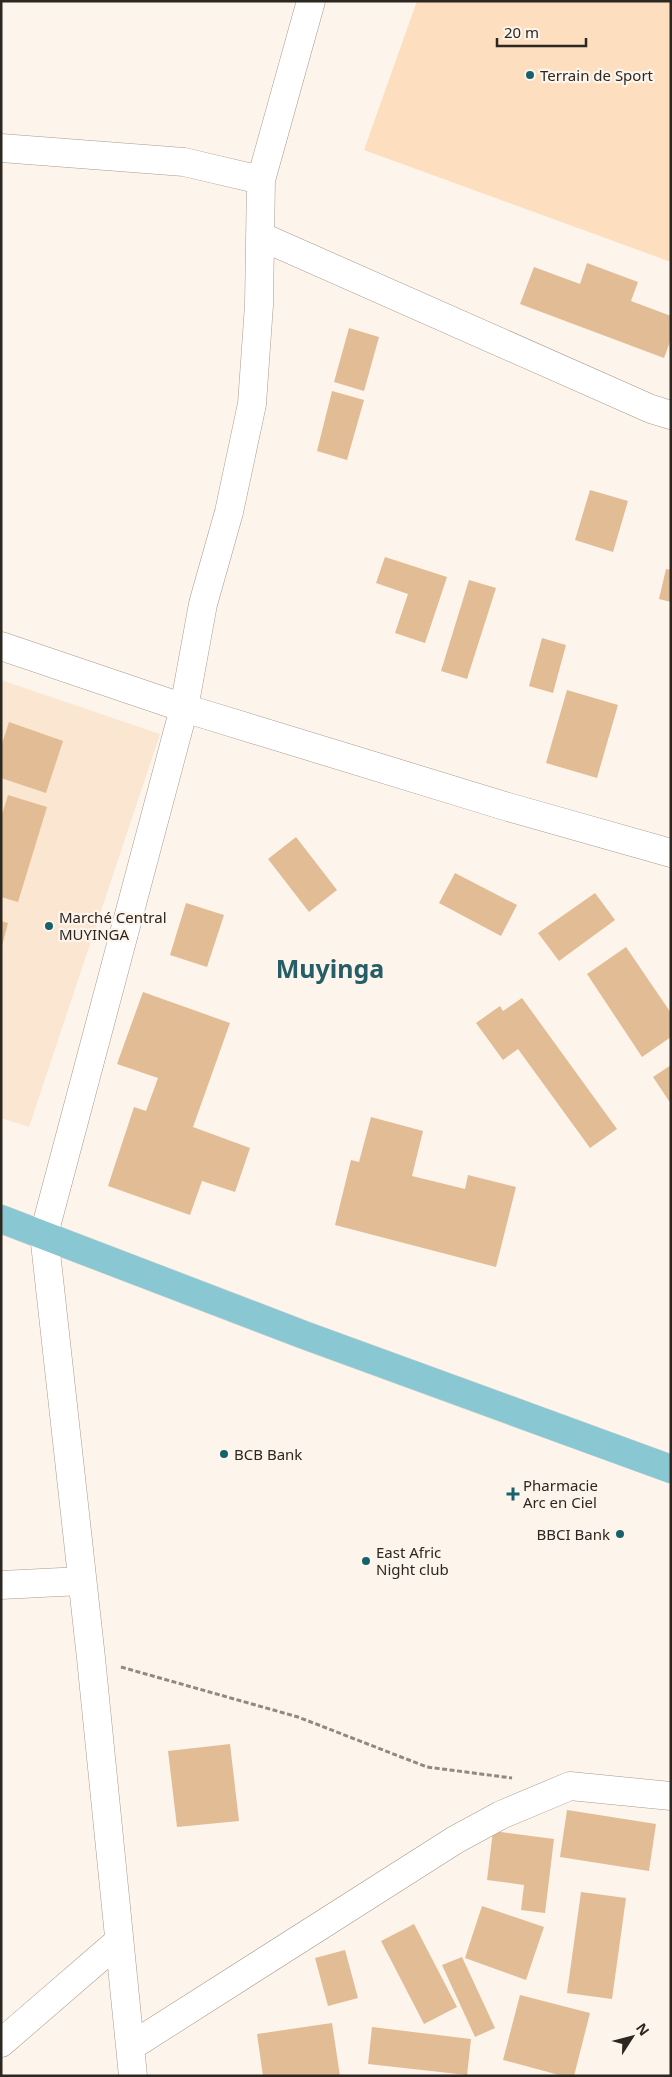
<svg xmlns="http://www.w3.org/2000/svg" width="672" height="2077" font-family="'Noto Sans',sans-serif">
<style>
.built{fill:#fae6d1}
.green{fill:#fddebf}
.building{fill:#e2bc94}
.lines{fill:none;stroke-linecap:round;stroke-linejoin:round}
.minor-casing{stroke:#a89a8d;stroke-width:29}
.major-casing{stroke:#d5d4d3;stroke-width:29}
.path{stroke:#908982;stroke-width:3;stroke-dasharray:5 2.5;stroke-linecap:butt}
.minor{stroke:#fff;stroke-width:28}
.major{stroke:#89c8d2;stroke-width:28}
.poi-dot{fill:#15626d;stroke:#fdf4ec;stroke-width:2}
.labels{text-anchor:middle;dominant-baseline:central;stroke-width:4.5;stroke-linejoin:round;paint-order:stroke}
.poi-label{font-size:15px;fill:#2c2721;stroke:#fdf4ec;text-anchor:start}
.town-label{font-size:25px;font-weight:bold;fill:#265e67;stroke:#fdf4ec}
</style>
<rect width="100%" height="100%" fill="#fdf4ec"/>
<path class="built" d="M 1,680 L 160,734 L 29,1127 L 1,1118 Z"/>
<path class="green" d="M 417,1 L 671,1 L 671,262 L 364,150 Z"/>
<path class="building" d="M 587,263 L 638,282 L 631,301 L 671,316 L 671,339 L 664,358 L 520,304 L 534,267 L 580,284 Z
M 349,328 L 379,337 L 364,391 L 334,382 Z
M 332,391 L 364,400 L 347,460 L 317,451 Z
M 590,490 L 628,501 L 613,552 L 575,540 Z
M 385,557 L 447,577 L 425,643 L 395,633 L 408,594 L 376,583 Z
M 666,569 L 671,570 L 671,602 L 659,599 Z
M 469,580 L 496,588 L 467,679 L 441,671 Z
M 542,638 L 566,645 L 553,693 L 529,686 Z
M 567,690 L 618,705 L 597,778 L 546,763 Z
M 9,722 L 63,741 L 46,793 L 1,778 L 1,747 Z
M 8,795 L 47,807 L 18,902 L 1,897 L 1,818 Z
M 296,837 L 337,890 L 309,912 L 268,859 Z
M 455,873 L 517,905 L 501,936 L 439,903 Z
M 595,893 L 615,920 L 559,961 L 538,933 Z
M 186,903 L 224,915 L 207,967 L 170,955 Z
M 1,921 L 8,923 L 2,946 L 1,945 Z
M 626,947 L 671,1013 L 671,1037 L 642,1057 L 587,974 Z
M 143,992 L 230,1023 L 193,1127 L 250,1148 L 235,1192 L 202,1181 L 190,1215 L 108,1186 L 134,1107 L 146,1111 L 158,1078 L 117,1064 Z
M 522,998 L 617,1129 L 590,1148 L 518,1049 L 503,1060 L 476,1023 L 500,1006 L 503,1011 Z
M 671,1065 L 671,1104 L 653,1077 Z
M 371,1117 L 423,1131 L 412,1176 L 465,1189 L 468,1175 L 516,1187 L 496,1267 L 335,1225 L 351,1160 L 359,1162 Z
M 230,1744 L 239,1821 L 177,1827 L 168,1751 Z
M 567,1810 L 656,1824 L 649,1871 L 560,1857 Z
M 493,1831 L 554,1839 L 545,1913 L 521,1910 L 524,1885 L 487,1880 Z
M 581,1892 L 626,1898 L 612,1999 L 567,1993 Z
M 482,1906 L 544,1927 L 526,1980 L 465,1958 Z
M 414,1924 L 457,2007 L 424,2024 L 381,1941 Z
M 345,1950 L 358,1998 L 328,2006 L 315,1958 Z
M 462,1957 L 495,2028 L 475,2037 L 442,1965 Z
M 520,1995 L 590,2013 L 574,2076 L 563,2076 L 503,2060 Z
M 332,2023 L 340,2076 L 263,2076 L 257,2034 Z
M 372,2027 L 471,2039 L 467,2075 L 368,2064 Z"/>
<g class="lines">
<g class="minor-casing">
<path id="minor" d="M 1,148 L 184,162 L 261,180
M 260,236 L 651,409 L 671,415
M 1,646 L 184,708 L 508,807 L 671,853
M 1,1585 L 82,1581
M 1,2043 L 119,1941
M 130,2047 L 455,1840 L 501,1815 L 570,1786 L 671,1796
M 133,2076 L 91,1658 L 44,1234 L 184,708 L 203,604 L 229,512 L 252,404 L 259,305 L 261,180 L 311,1"/>
</g>
<g class="major-casing">
<path id="major" d="M 1,1219 L 304,1335 L 671,1469"/>
</g>
<path class="path" d="M 121,1667 L 298,1717 L 427,1767 L 512,1778"/>
<use href="#minor" class="minor"/>
<use href="#major" class="major"/>
</g>
<g class="poi-dot">
<circle cx="530" cy="75" r="5"/>
<circle cx="49" cy="926" r="5"/>
<circle cx="224" cy="1454" r="5"/>
<path d="M510.5 1486.5h5v5h5v5h-5v5h-5v-5h-5v-5h5z"/>
<circle cx="620" cy="1534" r="5"/>
<circle cx="366" cy="1561" r="5"/>
</g>
<g class="labels">
<g class="poi-label">
<text x="540" y="75">Terrain de Sport</text>
<text x="59" y="917">Marché Central<tspan x="59" dy="17">MUYINGA</tspan></text>
<text x="234" y="1454">BCB Bank</text>
<text x="523" y="1485">Pharmacie<tspan x="523" dy="17">Arc en Ciel</tspan></text>
<text x="610" y="1534" text-anchor="end">BBCI Bank</text>
<text x="376" y="1552">East Afric<tspan x="376" dy="17">Night club</tspan></text>
</g>
<g class="town-label">
<text x="330" y="968">Muyinga</text>
</g>
</g>
<rect width="672" height="2077" fill="none" stroke="#2c2721" stroke-width="5"/>
<g transform="translate(632 2037) rotate(54)" stroke="#fdf4ec" stroke-width="4" paint-order="stroke">
<path d="M0-4L9 19L0 12L-9 19Z" fill="#2c2721"/>
<text y="-8" font-size="14" font-weight="bold" text-anchor="middle" fill="#2c2721">N</text>
</g>
<path d="M497 38v8h89v-8" fill="none" stroke="#2c2721" stroke-width="2.5"/>
<text x="504" y="38" font-size="15" fill="#2c2721" stroke="#fdf4ec" stroke-width="4" paint-order="stroke">20 m</text>
</svg>
